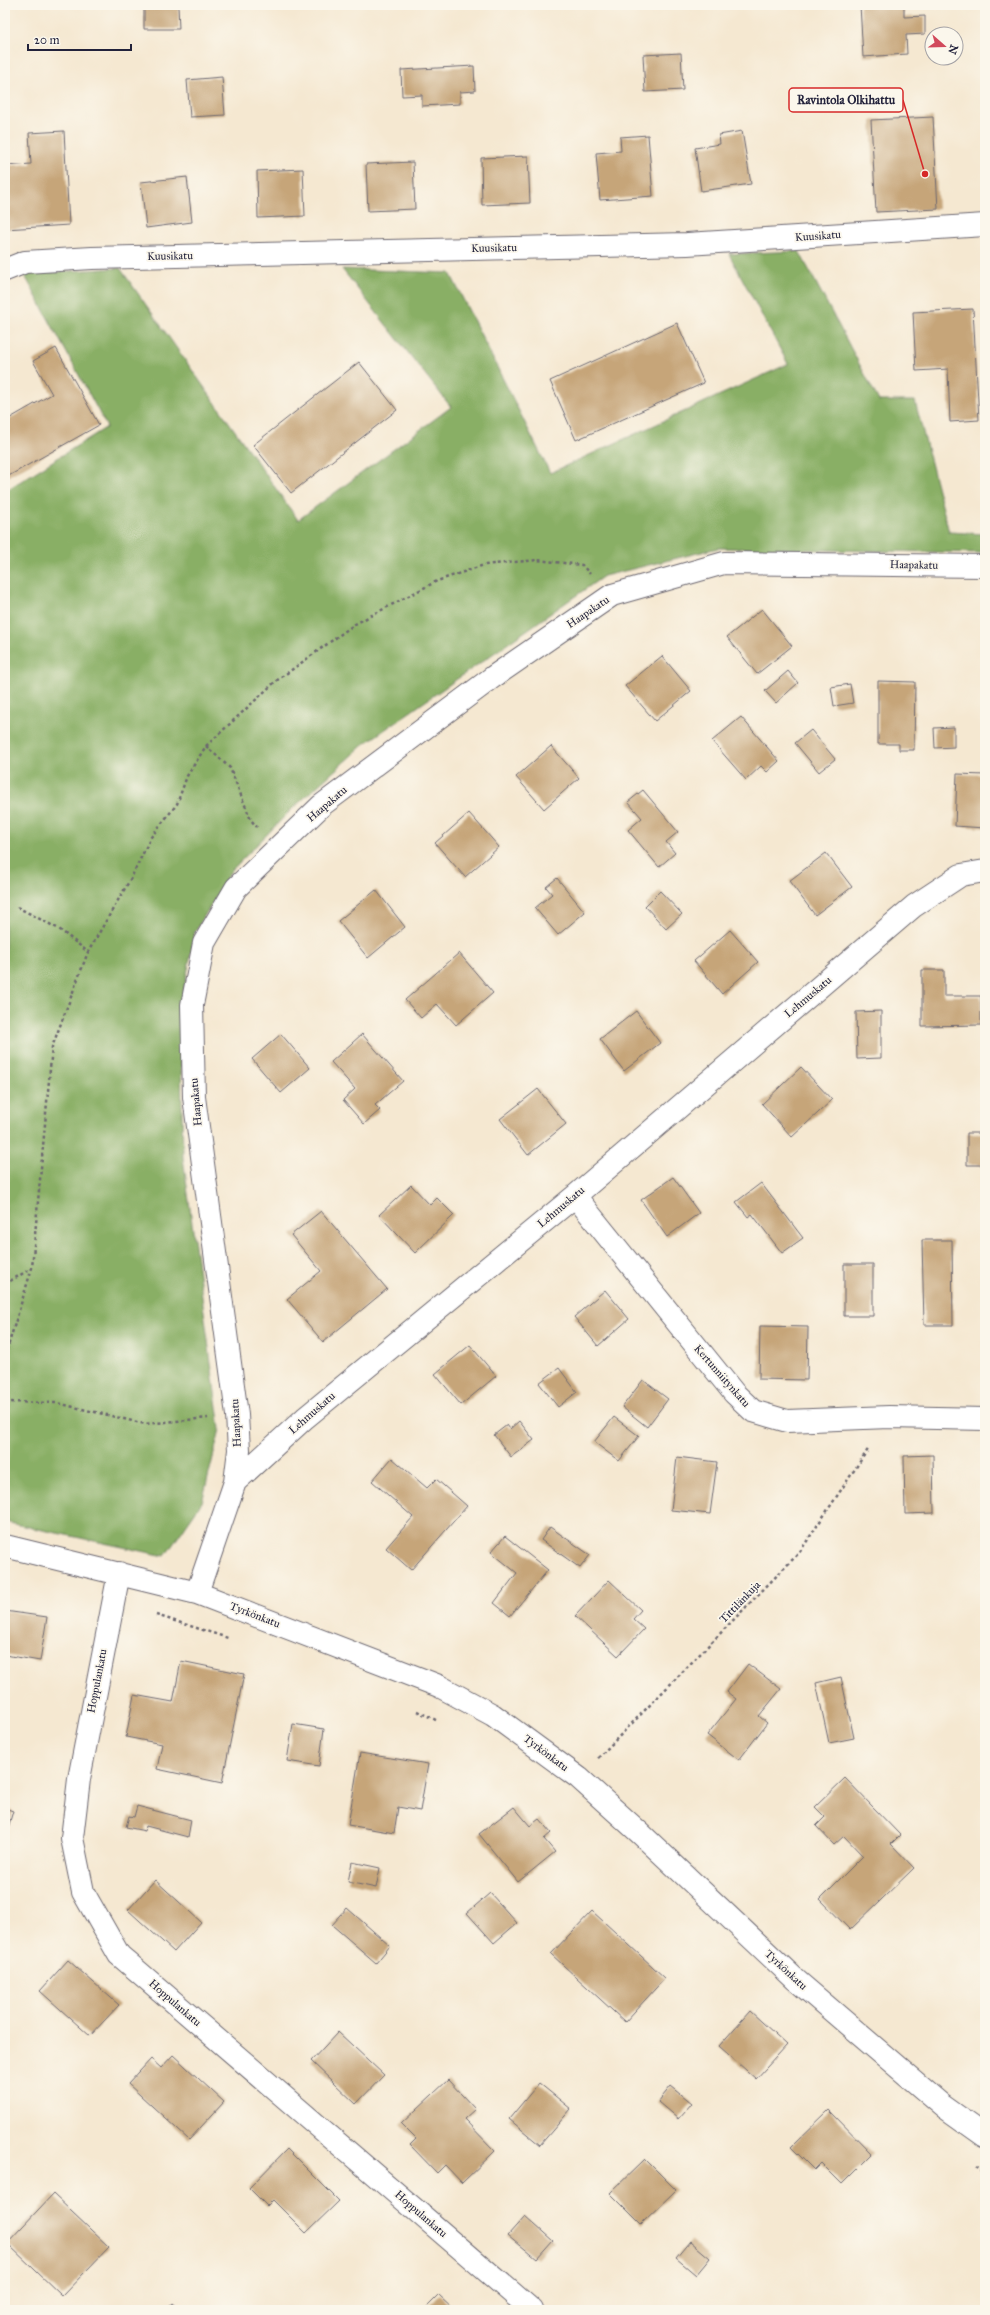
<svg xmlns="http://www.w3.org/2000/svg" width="990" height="2315" font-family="'IM FELL Great Primer',serif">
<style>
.forest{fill:#89af65;stroke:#566850}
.building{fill:#c6a579}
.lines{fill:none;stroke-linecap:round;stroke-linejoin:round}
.street-casing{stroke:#6c6770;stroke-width:24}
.path{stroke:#6c6770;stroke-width:2.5;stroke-dasharray:3 3;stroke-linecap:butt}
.street{stroke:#fff;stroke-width:22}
.labels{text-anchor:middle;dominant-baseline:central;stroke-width:3.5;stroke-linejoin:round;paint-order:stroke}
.street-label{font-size:11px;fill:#22223b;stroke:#fbf7ec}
.leader{fill:none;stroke:#d62828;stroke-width:1.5}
.callout-dot{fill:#d62828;stroke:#fbf7ec;stroke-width:1.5}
.callout{fill:#fbf7ec;stroke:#d62828;stroke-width:1.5}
.callout-label{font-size:12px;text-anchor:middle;font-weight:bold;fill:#22223b}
</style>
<rect width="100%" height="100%" fill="#fbf7ec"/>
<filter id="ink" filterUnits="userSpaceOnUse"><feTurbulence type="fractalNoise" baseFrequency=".025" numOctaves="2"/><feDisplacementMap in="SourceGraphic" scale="8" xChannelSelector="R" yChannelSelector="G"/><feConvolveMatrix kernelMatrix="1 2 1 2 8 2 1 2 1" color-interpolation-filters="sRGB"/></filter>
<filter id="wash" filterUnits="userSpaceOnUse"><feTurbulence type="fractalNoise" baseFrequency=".012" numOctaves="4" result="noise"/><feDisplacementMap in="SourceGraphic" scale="16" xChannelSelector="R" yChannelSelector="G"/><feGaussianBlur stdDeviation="0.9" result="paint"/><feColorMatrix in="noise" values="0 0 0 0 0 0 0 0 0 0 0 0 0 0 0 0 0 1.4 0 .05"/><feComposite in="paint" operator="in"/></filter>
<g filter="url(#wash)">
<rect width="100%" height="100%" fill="#f5e8d1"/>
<path class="forest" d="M 799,251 L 879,401 L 915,401 L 949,532 L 985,534 L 985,553 L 718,548 L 604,576 L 363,745 L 292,809 L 231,871 L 195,932 L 180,1011 L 183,1157 L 220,1429 L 202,1502 L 165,1556 L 5,1522 L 5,491 L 107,427 L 24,274 L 120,268 L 298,520 L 451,407 L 342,269 L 450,273 L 550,473 L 788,364 L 729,254 Z"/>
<g id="blocks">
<path class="building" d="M 860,5 L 904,5 L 904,17 L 925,16 L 925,34 L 906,35 L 907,54 L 863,57 Z
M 144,6 L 178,6 L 179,29 L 144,29 Z
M 681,53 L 683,90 L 645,92 L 643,55 Z
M 474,66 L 475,91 L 460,92 L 460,104 L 422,106 L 422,95 L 402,96 L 401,70 Z
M 222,77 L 225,115 L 190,117 L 187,80 Z
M 933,117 L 938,209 L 876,212 L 871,120 Z
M 64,131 L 69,225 L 5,229 L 5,166 L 31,164 L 29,133 Z
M 742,131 L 751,184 L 701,191 L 695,148 L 720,144 L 719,135 Z
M 648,135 L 653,196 L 600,200 L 596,153 L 621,151 L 620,137 Z
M 528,156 L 530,203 L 482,205 L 481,158 Z
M 413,162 L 415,209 L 368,211 L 366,164 Z
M 303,169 L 305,216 L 258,218 L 257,171 Z
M 187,177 L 192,222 L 146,228 L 141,182 Z
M 973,309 L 979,420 L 950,422 L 948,369 L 916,371 L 913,312 Z
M 677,323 L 704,383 L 576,440 L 550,381 Z
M 56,348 L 99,425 L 5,478 L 5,421 L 52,394 L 33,361 Z
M 359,362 L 397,410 L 291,493 L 253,445 Z
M 762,609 L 792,646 L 757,674 L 727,637 Z
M 662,656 L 691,691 L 655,721 L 625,686 Z
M 788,671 L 798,683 L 776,703 L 765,691 Z
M 878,681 L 915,682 L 914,750 L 899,750 L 899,744 L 878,744 Z
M 850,684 L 853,703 L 834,706 L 831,687 Z
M 985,691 L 985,702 L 984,702 L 983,692 Z
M 741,717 L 779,761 L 767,772 L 761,766 L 746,780 L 712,741 Z
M 954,727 L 954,747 L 935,748 L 934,728 Z
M 811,730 L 835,759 L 819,772 L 795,743 Z
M 551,746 L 579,778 L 544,809 L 516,777 Z
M 957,774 L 985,775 L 985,828 L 955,826 Z
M 643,790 L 678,832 L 666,842 L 675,853 L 659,867 L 628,830 L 642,818 L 628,802 Z
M 469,813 L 499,847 L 465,877 L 435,843 Z
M 826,853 L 852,887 L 815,915 L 789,881 Z
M 557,878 L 585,912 L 558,935 L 535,908 L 552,894 L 546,887 Z
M 376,890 L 405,927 L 368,958 L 338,921 Z
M 660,891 L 682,914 L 666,929 L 645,906 Z
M 730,930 L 758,962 L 722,994 L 694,961 Z
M 459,953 L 493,993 L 456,1025 L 437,1004 L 421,1018 L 405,1000 Z
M 922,970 L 944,970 L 944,996 L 981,996 L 981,1025 L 922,1026 Z
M 636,1011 L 660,1043 L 624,1071 L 600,1039 Z
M 881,1011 L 881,1058 L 857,1059 L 856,1012 Z
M 281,1034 L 310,1068 L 281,1093 L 252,1059 Z
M 362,1034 L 403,1081 L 375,1105 L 380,1110 L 364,1124 L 343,1100 L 355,1089 L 331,1062 Z
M 801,1067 L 832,1100 L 792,1137 L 762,1104 Z
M 538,1089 L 566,1124 L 528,1155 L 500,1119 Z
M 967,1133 L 985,1133 L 985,1165 L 967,1165 Z
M 673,1177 L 699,1213 L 667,1237 L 641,1200 Z
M 761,1183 L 803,1238 L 782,1253 L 752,1214 L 748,1217 L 736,1202 Z
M 411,1185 L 430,1205 L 437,1198 L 454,1215 L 415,1253 L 379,1215 Z
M 321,1211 L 387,1289 L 323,1342 L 287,1299 L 321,1271 L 291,1235 Z
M 922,1240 L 952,1240 L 953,1325 L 924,1325 Z
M 844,1264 L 873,1264 L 873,1316 L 844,1316 Z
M 605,1290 L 629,1319 L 598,1346 L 574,1317 Z
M 760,1326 L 808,1327 L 807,1380 L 759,1379 Z
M 470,1345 L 496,1376 L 461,1405 L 435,1374 Z
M 559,1368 L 577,1392 L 558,1407 L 539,1383 Z
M 643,1380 L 668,1399 L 647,1427 L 622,1407 Z
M 614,1417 L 639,1436 L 619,1461 L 594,1442 Z
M 519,1421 L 534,1440 L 511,1457 L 494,1435 L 507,1425 L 510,1429 Z
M 933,1455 L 934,1513 L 905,1514 L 904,1456 Z
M 677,1457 L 717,1462 L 710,1514 L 671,1510 Z
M 392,1458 L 427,1488 L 436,1479 L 467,1506 L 411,1570 L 386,1548 L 413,1517 L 372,1481 Z
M 550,1527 L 590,1555 L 580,1568 L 541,1540 Z
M 505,1536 L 548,1570 L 510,1616 L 494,1603 L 517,1573 L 491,1552 Z
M 609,1580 L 641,1610 L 633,1619 L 644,1629 L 618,1656 L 575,1616 Z
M 5,1611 L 47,1617 L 40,1661 L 5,1655 Z
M 181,1661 L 244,1674 L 222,1783 L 157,1769 L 162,1744 L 126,1737 L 134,1695 L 173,1702 Z
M 748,1664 L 781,1689 L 759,1716 L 767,1723 L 739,1760 L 707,1735 L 736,1699 L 727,1692 Z
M 841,1677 L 854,1738 L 829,1743 L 816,1683 Z
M 293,1724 L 324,1729 L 319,1766 L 287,1761 Z
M 360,1753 L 428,1764 L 420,1811 L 398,1807 L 394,1833 L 348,1825 Z
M 845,1778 L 900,1835 L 891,1844 L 914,1868 L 850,1930 L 820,1899 L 863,1856 L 844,1836 L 834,1845 L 816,1826 L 825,1817 L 815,1807 Z
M 137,1806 L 191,1820 L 188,1837 L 146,1826 L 145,1831 L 126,1827 L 129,1816 L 134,1817 Z
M 514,1807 L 530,1826 L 539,1819 L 551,1833 L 544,1839 L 555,1852 L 518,1882 L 479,1834 Z
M 5,1808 L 13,1811 L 5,1838 Z
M 352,1862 L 380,1868 L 376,1888 L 348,1882 Z
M 155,1880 L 201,1922 L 174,1952 L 128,1910 Z
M 490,1893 L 517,1923 L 494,1943 L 467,1913 Z
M 347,1908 L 390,1946 L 376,1963 L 332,1925 Z
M 592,1911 L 665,1978 L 625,2022 L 551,1954 Z
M 68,1960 L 119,2005 L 90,2036 L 40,1991 Z
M 750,2011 L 787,2045 L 756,2079 L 719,2046 Z
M 338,2032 L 384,2075 L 356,2104 L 311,2061 Z
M 173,2055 L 224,2102 L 189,2140 L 128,2084 L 151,2059 L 161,2068 Z
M 448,2080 L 475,2109 L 464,2119 L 495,2151 L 462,2183 L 445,2165 L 437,2173 L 410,2145 L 416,2139 L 401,2124 Z
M 539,2083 L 571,2109 L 540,2145 L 509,2119 Z
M 671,2086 L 692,2103 L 678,2119 L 658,2102 Z
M 829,2110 L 872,2154 L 842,2184 L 821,2163 L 814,2170 L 791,2147 Z
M 287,2149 L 339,2201 L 306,2233 L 273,2200 L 267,2206 L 249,2188 Z
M 645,2159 L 676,2190 L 641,2224 L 610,2193 Z
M 53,2194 L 109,2247 L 62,2296 L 7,2243 Z
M 525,2216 L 553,2241 L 537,2259 L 508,2235 Z
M 690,2241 L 710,2258 L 696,2275 L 676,2258 Z
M 439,2295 L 455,2310 L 424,2310 Z
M 173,2303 L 181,2310 L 166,2310 Z"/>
</g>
</g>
<g filter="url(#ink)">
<use href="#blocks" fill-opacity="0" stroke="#6c6770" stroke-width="1"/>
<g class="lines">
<g class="street-casing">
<path id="street" d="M 5,270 L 25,262 L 92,258 L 687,244 L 985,225
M 575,1196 L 734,1393 L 753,1411 L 787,1421 L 889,1417 L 985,1419
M 235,1482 L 239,1450 L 237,1415 L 194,1097 L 192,1005 L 204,943 L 236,888 L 322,805 L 493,677 L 612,595 L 724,563 L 985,566
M 5,1546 L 197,1593 L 439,1686 L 493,1715 L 579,1778 L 641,1834 L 796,1980 L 943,2106 L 985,2136
M 119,1573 L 79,1779 L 72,1838 L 83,1892 L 119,1955 L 532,2310
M 197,1593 L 235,1482 L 305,1418 L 575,1196 L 914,906 L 961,875 L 985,871"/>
</g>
<path class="path" d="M 206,746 L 230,768 L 251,820 L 257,827
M 17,907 L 59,929 L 88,952
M 5,1284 L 32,1268
M 5,1356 L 32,1268 L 52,1047 L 88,952 L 131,878 L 151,837 L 177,804 L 187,776 L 206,746 L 276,681 L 355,624 L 437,581 L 484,565 L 537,560 L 582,565 L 590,574
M 5,1402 L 57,1403 L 145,1424 L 208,1418
M 156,1615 L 228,1638
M 417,1711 L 438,1721
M 598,1758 L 799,1553 L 869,1448
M 977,2165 L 985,2171"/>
<use href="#street" class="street"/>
</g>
</g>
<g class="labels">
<g class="street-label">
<text transform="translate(818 236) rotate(-4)">Kuusikatu</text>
<text transform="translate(494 248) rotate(-1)">Kuusikatu</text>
<text transform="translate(170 256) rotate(-1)">Kuusikatu</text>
<text transform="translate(914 565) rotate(1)">Haapakatu</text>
<text transform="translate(588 612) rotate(-34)">Haapakatu</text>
<text transform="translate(327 804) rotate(-40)">Haapakatu</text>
<text transform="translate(808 997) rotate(-40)">Lehmuskatu</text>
<text transform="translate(196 1102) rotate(-95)">Haapakatu</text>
<text transform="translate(561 1207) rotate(-40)">Lehmuskatu</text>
<text transform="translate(722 1376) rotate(49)">Kertunniitynkatu</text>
<text transform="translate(312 1413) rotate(-41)">Lehmuskatu</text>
<text transform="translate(236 1423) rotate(-93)">Haapakatu</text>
<text transform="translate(740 1602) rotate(-46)">Tittilänkuja</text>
<text transform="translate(255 1615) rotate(21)">Tyrkönkatu</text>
<text transform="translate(97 1681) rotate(-79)">Hoppulankatu</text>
<text transform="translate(546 1753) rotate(37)">Tyrkönkatu</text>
<text transform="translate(786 1970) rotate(43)">Tyrkönkatu</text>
<text transform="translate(175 2003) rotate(41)">Hoppulankatu</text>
<text transform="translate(421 2214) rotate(41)">Hoppulankatu</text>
</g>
</g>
<path class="leader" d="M925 174L903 100"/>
<circle class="callout-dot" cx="925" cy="174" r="4"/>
<rect class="callout" x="789" y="88" width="114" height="24" rx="4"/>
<g class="callout-label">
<text x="846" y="104">Ravintola Olkihattu</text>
</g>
<rect width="990" height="2315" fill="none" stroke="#fbf7ec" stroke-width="20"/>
<g transform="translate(944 46) rotate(110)"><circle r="19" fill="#fbf7ec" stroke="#a4a2a5"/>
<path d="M0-3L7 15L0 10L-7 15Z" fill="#d1495b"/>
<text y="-6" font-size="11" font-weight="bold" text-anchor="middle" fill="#22223b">N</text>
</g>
<path d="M28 44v6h103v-6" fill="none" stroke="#22223b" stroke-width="2"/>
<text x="34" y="44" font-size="12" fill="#22223b" stroke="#fbf7ec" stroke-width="3" paint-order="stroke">20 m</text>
</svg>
